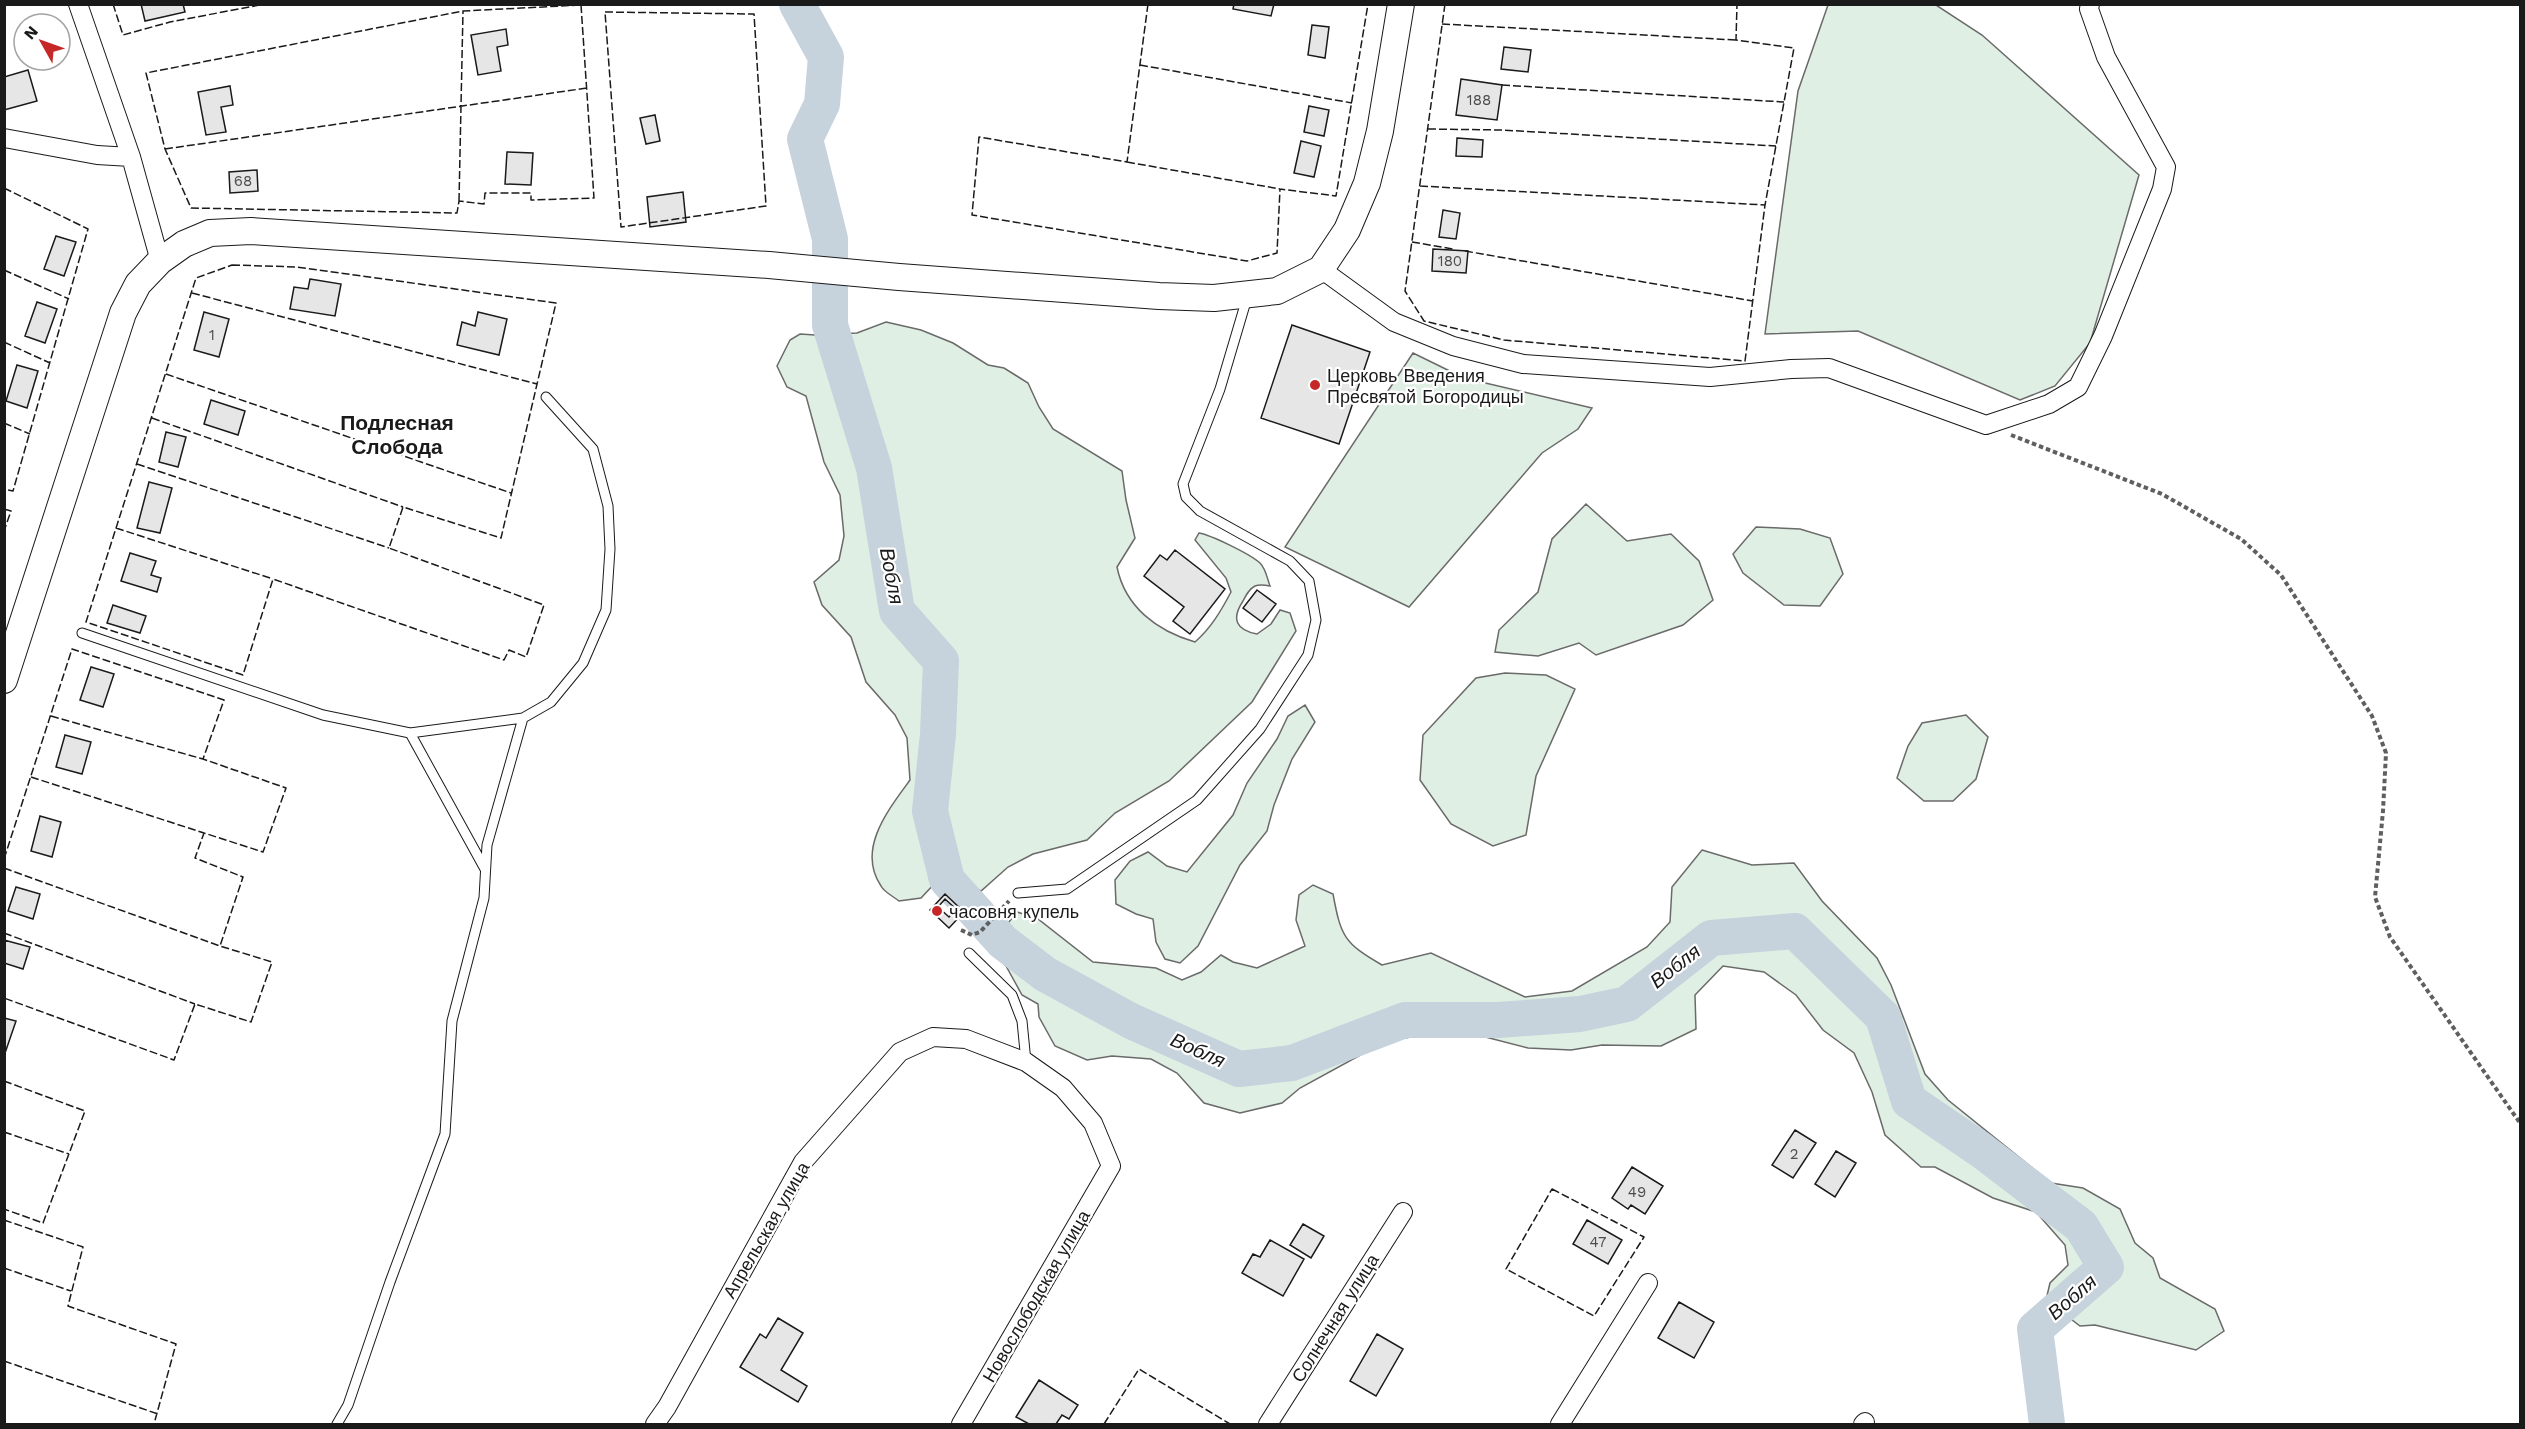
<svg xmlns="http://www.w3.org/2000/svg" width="2525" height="1429" font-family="'Work Sans',sans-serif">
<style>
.green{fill:#e0efe3;stroke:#6a6a6a;stroke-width:1.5}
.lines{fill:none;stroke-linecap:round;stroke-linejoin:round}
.river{stroke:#c6d2dc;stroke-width:36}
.building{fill:#e6e6e6;stroke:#1a1a1a;stroke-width:1.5;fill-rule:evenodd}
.lane-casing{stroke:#1a1a1a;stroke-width:11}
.street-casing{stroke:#1a1a1a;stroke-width:20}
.secondary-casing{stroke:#1a1a1a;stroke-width:28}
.path{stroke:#5f5f5f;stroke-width:4;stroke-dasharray:4.5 3;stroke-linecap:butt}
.lane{stroke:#fff;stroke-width:9}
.street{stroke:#fff;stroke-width:18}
.secondary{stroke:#fff;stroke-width:26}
.fence{stroke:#1a1a1a;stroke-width:1.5;stroke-dasharray:8 3;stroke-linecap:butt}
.poi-dot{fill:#c62828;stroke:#fff;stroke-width:2}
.labels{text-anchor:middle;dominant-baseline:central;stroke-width:4.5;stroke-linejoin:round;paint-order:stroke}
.number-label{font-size:15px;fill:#4d4d4d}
.poi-label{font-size:18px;fill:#1a1a1a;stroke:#fff;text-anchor:start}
.street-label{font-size:18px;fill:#1a1a1a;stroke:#fff}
.water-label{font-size:20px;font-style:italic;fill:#1a1a1a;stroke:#fff}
.quarter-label{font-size:21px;font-weight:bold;fill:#1a1a1a;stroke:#fff}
</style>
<rect width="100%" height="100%" fill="#fff"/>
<path class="green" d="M 1828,5 L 1936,5 L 1982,35 L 2139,175 L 2090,343 L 2055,386 L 2020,400 L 1858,331 L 1765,334 L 1798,91 Z
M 886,322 L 921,330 L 953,343 L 988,365 L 1004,368 L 1028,383 L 1039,407 L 1053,429 L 1122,471 L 1126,500 L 1135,538 L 1117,567 C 1125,607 1157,631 1195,642 C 1211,628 1221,611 1231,592 L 1226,578 L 1195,540 L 1199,533 C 1211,535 1250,554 1260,563 C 1266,569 1267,578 1270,586 C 1265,585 1260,584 1255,586 C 1249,589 1246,595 1243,601 C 1231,619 1236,630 1257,634 L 1271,624 L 1280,610 L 1290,613 L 1296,631 L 1252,702 L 1169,781 L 1115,813 L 1087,840 L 1033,854 L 1008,867 L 981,891 L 962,882 L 936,882 L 921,898 L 899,901 C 894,897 884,892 881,886 C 856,849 889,809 910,780 L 907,738 L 895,715 L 866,682 L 851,637 L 822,605 L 814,582 L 839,560 L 844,536 L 840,495 L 824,462 L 806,396 L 787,387 L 777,366 L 790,340 L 800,334 L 815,335 L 857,333 Z
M 1413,353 L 1464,378 L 1592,408 L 1578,429 L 1542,453 L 1409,607 L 1285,547 Z
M 1586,504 L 1627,541 L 1671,534 L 1699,561 L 1713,600 L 1683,625 L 1596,655 L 1579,643 L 1538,656 L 1495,652 L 1499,630 L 1538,592 L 1552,539 Z
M 1756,527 L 1800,529 L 1830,538 L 1843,574 L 1820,606 L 1784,605 L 1743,573 L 1733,554 Z
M 1505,673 L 1546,675 L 1575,689 L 1536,776 L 1526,835 L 1493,846 L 1451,824 L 1420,780 L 1423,735 L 1476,678 Z
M 1305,705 L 1315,722 L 1292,759 L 1274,805 L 1267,831 L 1240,865 L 1198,946 L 1180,963 L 1165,959 L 1156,942 L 1153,919 L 1136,914 L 1116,904 L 1115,880 L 1130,861 L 1148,852 L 1167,866 L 1187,872 L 1233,815 L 1247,783 L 1277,739 L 1288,716 Z
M 1966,715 L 1988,737 L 1976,779 L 1953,801 L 1924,801 L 1897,778 L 1908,746 L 1922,723 Z
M 1702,850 L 1752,865 L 1794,863 L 1822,901 L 1877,958 L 1891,985 L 1925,1074 L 1948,1100 L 2051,1183 L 2083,1188 L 2120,1209 L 2135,1243 L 2153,1258 L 2160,1278 L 2215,1309 L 2224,1331 L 2196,1350 L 2095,1325 L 2080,1326 L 2046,1300 L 2050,1283 L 2068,1265 L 2065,1245 L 2036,1212 L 1993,1198 L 1935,1167 L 1921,1167 L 1885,1135 L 1872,1092 L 1854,1053 L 1823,1030 L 1796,995 L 1764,972 L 1723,966 L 1695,995 L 1696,1029 L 1661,1046 L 1602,1045 L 1571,1050 L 1528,1048 L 1470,1033 L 1430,1034 L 1386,1041 L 1300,1088 L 1282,1103 L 1240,1113 L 1204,1103 L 1177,1073 L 1151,1059 L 1112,1056 L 1087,1060 L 1055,1046 L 1039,1017 L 1038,1004 L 1022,995 L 1006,966 L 992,951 L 991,944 L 1017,912 L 1038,919 L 1093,962 L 1156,968 L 1182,980 L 1201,972 L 1221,955 L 1233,962 L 1257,968 L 1305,946 L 1296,920 L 1299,895 L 1313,885 L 1333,894 C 1341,937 1344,943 1382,965 L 1431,953 L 1525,997 L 1572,991 L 1647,947 L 1670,922 L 1672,887 Z"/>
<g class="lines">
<path class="river" d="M 797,4 L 826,57 L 822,104 L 805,139 L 830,239 L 830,325 L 874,468 L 897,611 L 941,661 L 938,734 L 930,811 L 947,880 L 1003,942 L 1045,974 L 1131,1021 L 1239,1069 L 1292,1063 L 1405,1020 L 1498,1020 L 1580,1014 L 1627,1004 L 1711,938 L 1795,931 L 1883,1017 L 1909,1101 L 1981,1150 L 2081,1226 L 2106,1267 L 2035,1329 L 2047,1424"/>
</g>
<path class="building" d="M 141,4 L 183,4 L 185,12 L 145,21 Z
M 1234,4 L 1274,4 L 1271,16 L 1233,9 Z
M 1312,25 L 1329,27 L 1325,58 L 1308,55 Z
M 506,29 L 508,45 L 497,47 L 501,71 L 478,75 L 471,35 Z
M 1504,47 L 1531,50 L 1528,72 L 1501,69 Z
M 28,70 L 37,101 L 4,110 L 4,77 Z
M 1461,79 L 1502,85 L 1497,120 L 1456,115 Z
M 230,86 L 233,105 L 221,107 L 226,132 L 206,135 L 198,92 Z
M 1309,106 L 1329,110 L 1324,136 L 1304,132 Z
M 655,115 L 660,141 L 646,144 L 640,118 Z
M 1457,138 L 1483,140 L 1482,157 L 1456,156 Z
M 1301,141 L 1321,146 L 1314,177 L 1294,173 Z
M 507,152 L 533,153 L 531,185 L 505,184 Z
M 257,170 L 258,191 L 230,193 L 229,172 Z
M 683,192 L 686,222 L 650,227 L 647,197 Z
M 1443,210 L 1460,213 L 1456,239 L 1439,237 Z
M 56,236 L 76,242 L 64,276 L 44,269 Z
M 1433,249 L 1468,251 L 1466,273 L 1432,271 Z
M 310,279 L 341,284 L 335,316 L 290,309 L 294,287 L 308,289 Z
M 37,302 L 57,309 L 45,343 L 25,336 Z
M 204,312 L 229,319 L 219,357 L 194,350 Z
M 478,312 L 507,319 L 499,355 L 457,345 L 462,322 L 475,326 Z
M 1292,325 L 1370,352 L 1339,444 L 1261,418 Z
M 17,365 L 38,371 L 27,408 L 6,401 Z
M 211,400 L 245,411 L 238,435 L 204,424 Z
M 166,432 L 186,437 L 178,467 L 159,462 Z
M 149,482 L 172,488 L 160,533 L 137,528 Z
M 1175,550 L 1225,589 L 1190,634 L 1173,621 L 1184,607 L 1144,576 L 1160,555 L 1167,560 Z
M 130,553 L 156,561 L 151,575 L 161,578 L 157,592 L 121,581 Z
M 1257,590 L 1276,604 L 1262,622 L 1243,608 Z
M 113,605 L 146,616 L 140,633 L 107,623 Z
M 91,667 L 114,674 L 103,707 L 80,700 Z
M 65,735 L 91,742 L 82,774 L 56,767 Z
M 40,816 L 61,822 L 52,857 L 31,851 Z
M 16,887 L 40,894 L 33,919 L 8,911 Z
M 945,894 L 964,912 L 949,928 L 930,910 ZM 945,899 L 956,909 L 949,917 L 938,907 Z
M 4,940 L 30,947 L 23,969 L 4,963 Z
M 4,1018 L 16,1021 L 4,1056 Z
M 1795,1130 L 1816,1143 L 1793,1178 L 1772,1165 Z
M 1836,1151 L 1856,1163 L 1835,1197 L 1815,1184 Z
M 1632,1167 L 1663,1186 L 1645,1214 L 1631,1205 L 1628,1209 L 1612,1198 Z
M 1587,1220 L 1622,1240 L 1608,1264 L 1573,1244 Z
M 1303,1224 L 1324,1236 L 1311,1258 L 1290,1245 Z
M 1270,1240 L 1304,1259 L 1283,1296 L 1242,1273 L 1253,1254 L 1260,1257 Z
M 1679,1302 L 1714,1322 L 1694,1358 L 1658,1338 Z
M 778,1318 L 803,1333 L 781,1370 L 807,1386 L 798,1402 L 740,1367 L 760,1334 L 766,1338 Z
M 1377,1334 L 1403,1349 L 1376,1396 L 1350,1381 Z
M 1039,1380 L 1078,1405 L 1069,1419 L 1062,1415 L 1056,1424 L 1029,1424 L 1016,1417 Z"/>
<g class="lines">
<g class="lane-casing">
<path id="lane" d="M 82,633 L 323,715 L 410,733 L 485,869
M 410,733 L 523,718
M 1018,893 L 1067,889 L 1197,800 L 1260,729 L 1308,655 L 1316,620 L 1309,581 L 1290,561 L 1200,511 L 1186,497 L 1183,484 L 1220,389 L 1247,298
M 969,953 L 1012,995 L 1022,1021 L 1026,1062
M 337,1424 L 348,1405 L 390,1282 L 445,1134 L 452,1021 L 484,898 L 487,845 L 523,718 L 551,702 L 583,663 L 606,610 L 610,549 L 608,506 L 593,449 L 546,397"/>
</g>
<g class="street-casing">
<path id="street" d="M 78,4 L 131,157 L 160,261
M 4,138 L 97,155 L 131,157
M 1321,269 L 1394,322 L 1453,346 L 1523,364 L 1710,377 L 1791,369 L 1829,368 L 1986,425 L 2049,404 L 2078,387 L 2103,336 L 2162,189 L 2166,167 L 2106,57 L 2089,9 L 2090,4
M 655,1424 L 667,1407 L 803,1162 L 900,1052 L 933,1037 L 966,1039 L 1026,1062 L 1063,1088 L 1093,1123 L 1111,1166 L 961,1424
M 1268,1424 L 1403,1212
M 1560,1424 L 1648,1283
M 1863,1424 L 1865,1422"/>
</g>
<g class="secondary-casing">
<path id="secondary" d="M 4,680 L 123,313 L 138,284 L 160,261 L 184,244 L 210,233 L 251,231 L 769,265 L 899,277 L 1159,296 L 1214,298 L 1277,291 L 1321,269 L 1347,230 L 1367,183 L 1380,131 L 1401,4"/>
</g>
<path class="path" d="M 2011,435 L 2162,494 L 2241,539 L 2281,575 L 2372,716 L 2386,753 L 2383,811 L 2375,897 L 2390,937 L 2520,1123
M 961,930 L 972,935 L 980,932 L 1009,901"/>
<use href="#lane" class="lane"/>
<use href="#street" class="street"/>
<use href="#secondary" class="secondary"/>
<path class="fence" d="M 113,4 L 123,35 L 170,22 L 265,4
M 1148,4 L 1127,162 L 979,137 L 972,215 L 1247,261 L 1277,253 L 1280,189 L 1336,196 L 1368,4
M 1445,4 L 1405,291 L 1424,321 L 1504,340 L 1745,361 L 1765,205 L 1794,48 L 1736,40 L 1737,4
M 581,5 L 594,198 L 531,200 L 531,193 L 485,193 L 484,204 L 459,201 L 457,213 L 191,208 L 165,149 L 146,73 L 463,11 Z
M 605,12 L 754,14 L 766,206 L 621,227 Z
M 1442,24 L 1736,40
M 1140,65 L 1352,103
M 1502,85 L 1784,102
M 1428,129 L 1502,130 L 1776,146
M 165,149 L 587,88
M 1127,162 L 1280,189
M 1420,186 L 1765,205
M 4,188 L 88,229 L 13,491 L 4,489
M 459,201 L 463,11
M 1412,242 L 1453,249
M 1465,251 L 1753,301
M 232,265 L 297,267 L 556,303 L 501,538 L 403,507 L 389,548 L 544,605 L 526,657 L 509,650 L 504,660 L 273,579 L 243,675 L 86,622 L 196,278 Z
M 4,270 L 69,299
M 192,293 L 537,384
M 4,342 L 50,363
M 166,374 L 511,493
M 152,418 L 403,507
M 4,423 L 30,434
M 137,464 L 389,548
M 4,509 L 11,511 L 4,531
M 116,528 L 273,579
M 51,716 L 203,759
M 31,777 L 204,833
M 4,859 L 72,649 L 224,700 L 203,759 L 286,788 L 263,852 L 204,833 L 195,858 L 243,877 L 220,946 L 272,962 L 251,1022 L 195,1004 L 174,1060 L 4,998
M 4,868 L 220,946
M 4,933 L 195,1004
M 4,1081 L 85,1111 L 43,1223 L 4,1209
M 4,1132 L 69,1154
M 1552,1189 L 1644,1237 L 1594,1316 L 1506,1269 Z
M 4,1220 L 83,1247 L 68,1306 L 176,1344 L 154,1424
M 4,1268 L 71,1291
M 4,1361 L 158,1414
M 1104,1424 L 1139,1369 L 1230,1424"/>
</g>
<g class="poi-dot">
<circle cx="1315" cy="385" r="6"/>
<circle cx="937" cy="911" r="6"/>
</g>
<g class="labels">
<g class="number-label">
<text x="1479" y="100">188</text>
<text x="243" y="181">68</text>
<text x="1450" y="261">180</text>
<text x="212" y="335">1</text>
<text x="1794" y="1154">2</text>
<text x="1637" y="1192">49</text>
<text x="1598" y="1242">47</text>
</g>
<g class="poi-label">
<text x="1327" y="375">Церковь Введения<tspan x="1327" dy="21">Пресвятой Богородицы</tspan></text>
<text x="949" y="911">часовня купель</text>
</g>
<g class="street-label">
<text transform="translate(766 1230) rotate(-60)">Апрельская улица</text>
<text transform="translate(1036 1296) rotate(-60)">Новослободская улица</text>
<text transform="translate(1335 1318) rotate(-58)">Солнечная улица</text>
</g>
<g class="water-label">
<text transform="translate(892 576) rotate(79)">Вобля</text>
<text transform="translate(1675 966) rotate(-38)">Вобля</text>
<text transform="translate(1198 1050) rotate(24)">Вобля</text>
<text transform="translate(2072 1297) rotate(-41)">Вобля</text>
</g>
<g class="quarter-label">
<text x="397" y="422">Подлесная<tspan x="397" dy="24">Слобода</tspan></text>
</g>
</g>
<rect width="2525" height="1429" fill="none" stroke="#1a1a1a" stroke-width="12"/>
<g transform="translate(42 42) rotate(310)"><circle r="28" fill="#ffffff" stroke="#a3a3a3" stroke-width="1.5"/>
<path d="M0-4.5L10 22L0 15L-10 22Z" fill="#c62828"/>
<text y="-9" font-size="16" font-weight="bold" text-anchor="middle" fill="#1a1a1a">N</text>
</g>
</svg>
